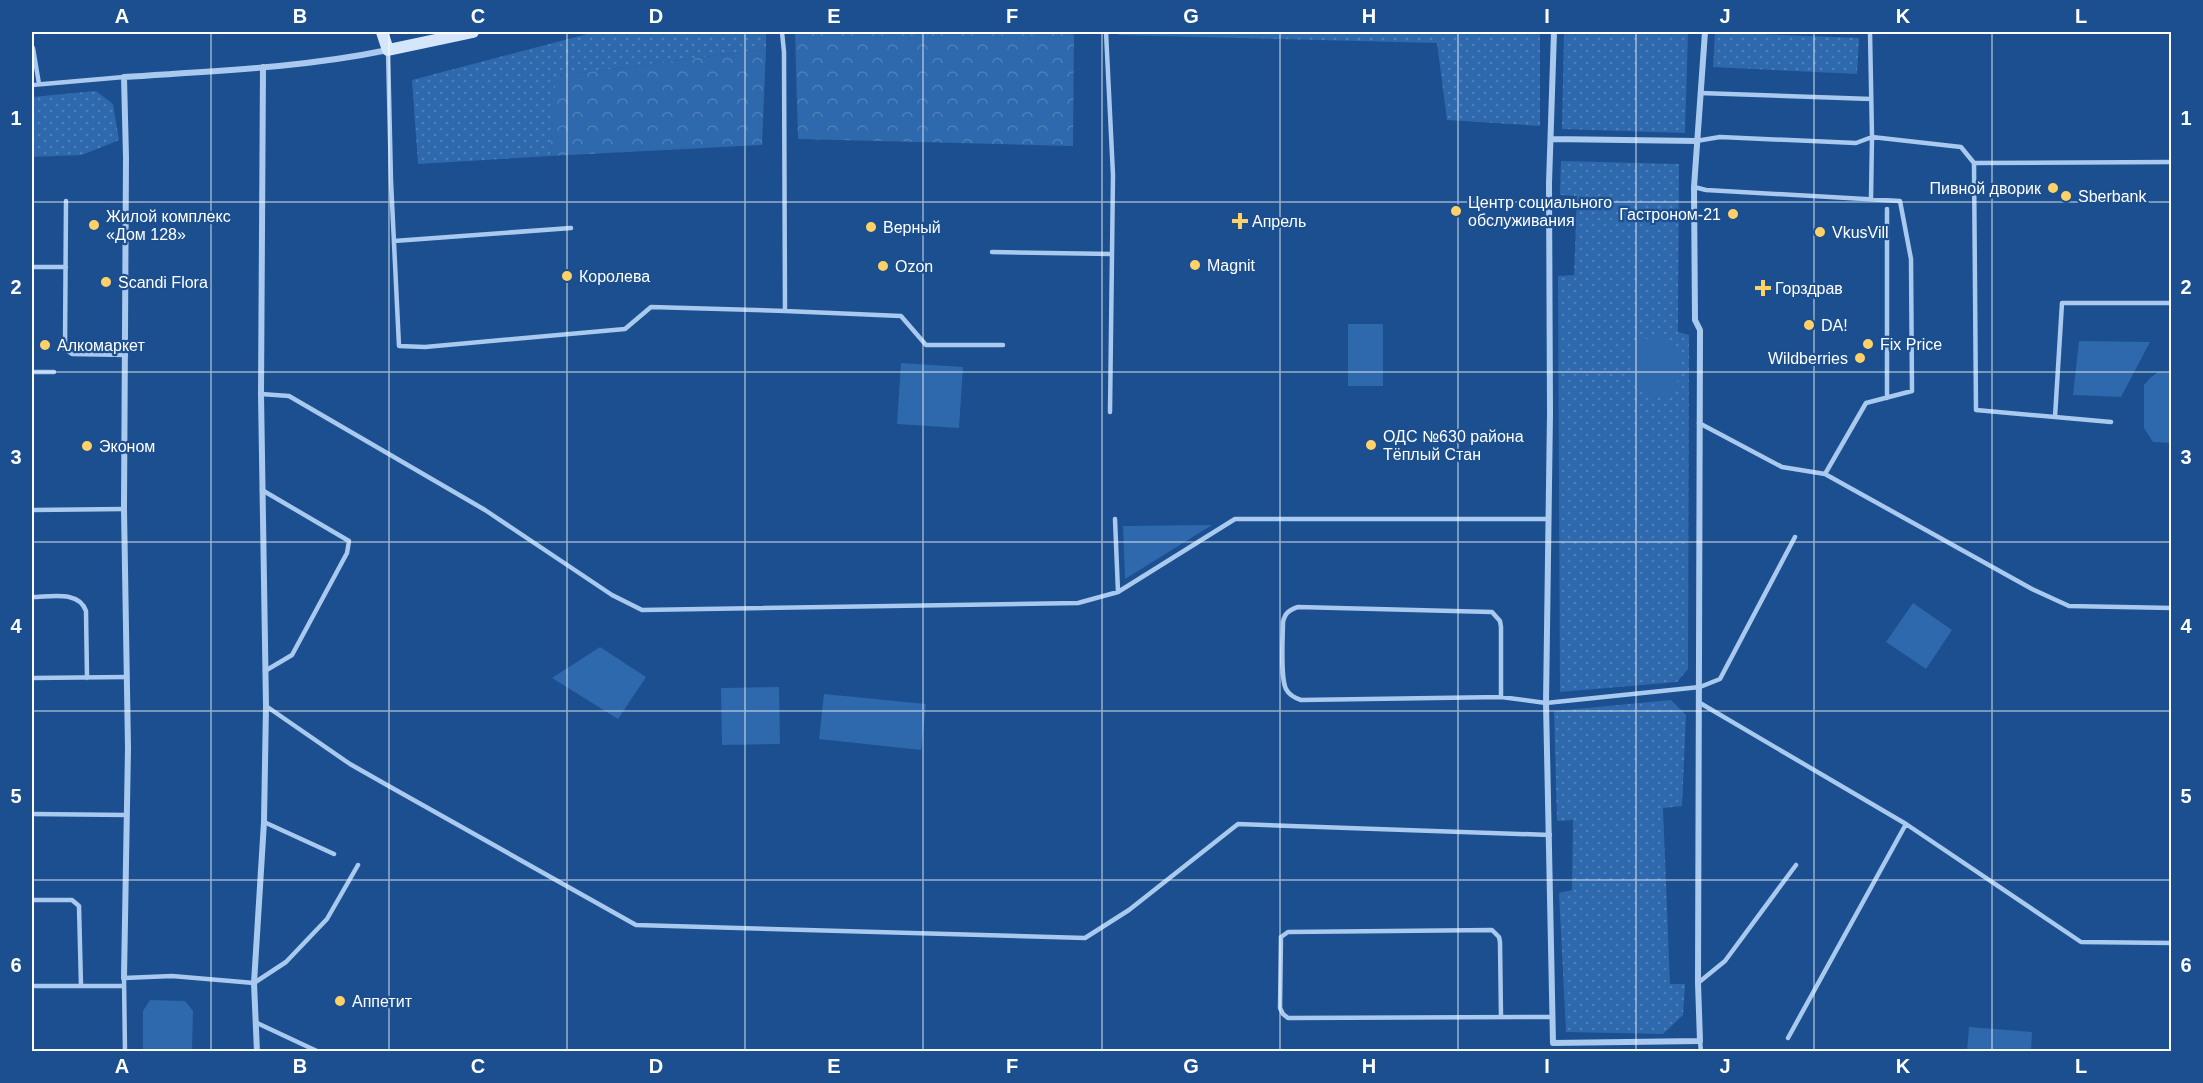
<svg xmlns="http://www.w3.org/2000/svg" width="2203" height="1083" font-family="Helvetica,sans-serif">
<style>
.grass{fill:url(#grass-dots)}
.forest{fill:url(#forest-crowns)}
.park{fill:#2e69ad}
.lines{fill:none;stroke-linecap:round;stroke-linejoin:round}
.lane{stroke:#a9c9ee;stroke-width:4.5}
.street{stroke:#a9c9ee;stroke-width:6}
.secondary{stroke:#d6e6fa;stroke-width:12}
.grid{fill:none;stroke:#fff;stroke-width:1.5;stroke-opacity:0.55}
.poi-dot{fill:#ffd166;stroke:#1b4f8f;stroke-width:2}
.labels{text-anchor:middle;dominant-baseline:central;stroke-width:4.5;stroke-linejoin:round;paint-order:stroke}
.poi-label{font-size:16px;fill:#fff;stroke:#1b4f8f;text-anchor:start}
.neatline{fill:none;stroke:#fff;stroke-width:2}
.grid-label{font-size:20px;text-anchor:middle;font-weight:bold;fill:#fff}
</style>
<defs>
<pattern id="grass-dots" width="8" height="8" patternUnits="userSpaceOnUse" patternTransform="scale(1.5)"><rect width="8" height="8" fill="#2e69ad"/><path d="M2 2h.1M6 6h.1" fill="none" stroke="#4d80b9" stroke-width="1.8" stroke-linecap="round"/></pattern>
<pattern id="forest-crowns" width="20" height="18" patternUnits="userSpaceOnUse" patternTransform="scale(1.5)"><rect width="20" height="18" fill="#2e69ad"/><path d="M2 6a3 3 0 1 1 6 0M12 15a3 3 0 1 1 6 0" fill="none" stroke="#4d80b9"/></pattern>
</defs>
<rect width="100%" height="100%" fill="#1b4f8f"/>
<path class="grass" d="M 595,32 L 766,32 L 766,49 L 557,76 L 550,156 L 418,164 L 412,80 Z
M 1119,32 L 1540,32 L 1540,126 L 1447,120 L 1437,43 L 1118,35 Z
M 1564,32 L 1688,32 L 1685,133 L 1562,129 Z
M 1715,32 L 1859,38 L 1857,74 L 1713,67 Z
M 96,91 L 113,104 L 119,140 L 82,155 L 32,157 L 32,97 Z
M 1561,161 L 1679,164 L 1678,332 L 1689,335 L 1688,669 L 1677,682 L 1560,692 L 1558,276 L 1574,275 L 1577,196 L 1560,195 Z
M 1671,700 L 1686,715 L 1682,806 L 1663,808 L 1670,984 L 1685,984 L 1683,1015 L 1663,1034 L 1566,1032 L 1559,893 L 1572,890 L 1573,820 L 1557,821 L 1554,711 Z"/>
<path class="forest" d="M 795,32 L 1074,32 L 1073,146 L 798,139 Z
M 766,49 L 762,145 L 550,156 L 556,76 Z"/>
<path class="park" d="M 1348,324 L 1383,324 L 1383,386 L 1348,386 Z
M 1657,336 C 1667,342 1677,348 1680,359 C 1684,374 1674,395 1658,397 C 1651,398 1642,391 1636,388 C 1626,364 1626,342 1657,336 Z
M 2079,341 L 2150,342 L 2121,397 L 2073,395 Z
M 901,363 L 963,367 L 959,428 L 897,424 Z
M 2158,372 L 2171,373 L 2171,443 L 2153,442 L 2144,428 L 2144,385 L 2150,378 Z
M 1212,525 L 1125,579 L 1123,526 Z
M 1913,603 L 1952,630 L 1926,669 L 1886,642 Z
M 600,647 L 646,677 L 618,719 L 552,678 Z
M 779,687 L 780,744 L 722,745 L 721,688 Z
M 824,694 L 926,704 L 921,750 L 819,739 Z
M 150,1000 L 185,1001 L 193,1011 L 192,1051 L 143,1051 L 143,1011 Z
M 1969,1027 L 2032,1032 L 2031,1051 L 1967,1051 Z"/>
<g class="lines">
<path class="lane" d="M 782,32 L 784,52 L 785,311 L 901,316 L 926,345 L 1003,345
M 1106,32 L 1113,175 L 1110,412
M 1870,32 L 1872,137 L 1961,147 L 1974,163 L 1976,410 L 2055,417 L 2062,303 L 2172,303
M 33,48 L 39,84
M 388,50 L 391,181 L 399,346 L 425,347 L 625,329 L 651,307 L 785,311
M 32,85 L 124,77
M 1700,93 L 1871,99
M 1696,141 L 1720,137 L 1856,143 L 1872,137 L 1871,198
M 1974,163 L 2172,162
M 1694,187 L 1706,190 L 1900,201 L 1911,259 L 1912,391 L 1866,403 L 1825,474
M 66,201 L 65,349 L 72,354 L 126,355
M 1887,209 L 1887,398
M 394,241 L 571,228
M 992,252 L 1112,254
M 32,267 L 66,267
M 32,372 L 54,372
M 261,394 L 289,396 L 485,510 L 612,595 L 642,610 L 1078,603 L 1118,592 L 1235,519 L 1547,519
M 2055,417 L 2111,422
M 1699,423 L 1782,467 L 1825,474 L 2032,589 L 2069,606 L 2172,608
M 262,490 L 349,541 L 347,553 L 292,655 L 265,671
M 32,510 L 124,509
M 1115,519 L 1118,592
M 32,597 C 50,597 79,590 86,611 L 87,678
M 32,678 L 127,677
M 1501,697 L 1501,627 L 1500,621 L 1492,612 L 1298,607 C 1289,610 1285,613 1283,622 C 1283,637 1280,677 1286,689 C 1289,695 1295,698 1301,700 L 1501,697 L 1546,703 L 1700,687 L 1720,679 L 1795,537
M 1700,703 L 1906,824 L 2081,942 L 2172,943
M 266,706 L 350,764 L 394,789 L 636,925 L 1085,938 L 1129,910 L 1238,824 L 1550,835
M 32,814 L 127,815
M 264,822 L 334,854
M 32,900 L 72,900 L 79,906 L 81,986
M 1698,983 L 1725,961 L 1796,865
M 32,986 L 124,986
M 1501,1017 L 1500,942 L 1499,937 L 1492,930 L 1288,932 L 1281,937 L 1280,1008 L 1283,1014 L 1288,1018 L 1552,1017
M 257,1023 L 319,1052
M 1788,1038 L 1906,824
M 1700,1041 L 1701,1052
M 125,1052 L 124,978 L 172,976 L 254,983 L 286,962 L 327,919 L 358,865"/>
<path class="street" d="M 1554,32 L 1549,183 L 1550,413 L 1546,703 L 1553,1043 L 1700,1041 L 1698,983 L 1700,330 L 1695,320 L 1694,187 L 1705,32
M 1552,139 L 1696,141
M 124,978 L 128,748 L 124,509 L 126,157 L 124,77 C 212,71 301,68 388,50
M 257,1052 L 254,983 L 264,822 L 266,706 L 261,394 L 263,67"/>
<path class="secondary" d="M 382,32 L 388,50 L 473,32"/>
</g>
<path class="grid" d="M 211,32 L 211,1052M 389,32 L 389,1052M 567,32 L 567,1052M 745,32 L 745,1052M 923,32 L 923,1052M 1102,32 L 1102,1052M 1280,32 L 1280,1052M 1458,32 L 1458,1052M 1636,32 L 1636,1052M 1814,32 L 1814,1052M 1992,32 L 1992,1052M 32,202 L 2172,202M 32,372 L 2172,372M 32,542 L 2172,542M 32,711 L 2172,711M 32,880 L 2172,880"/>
<g class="poi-dot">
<circle cx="2053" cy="188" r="6"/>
<circle cx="2066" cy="196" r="6"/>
<circle cx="1456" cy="211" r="6"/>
<circle cx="1733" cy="214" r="6"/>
<path d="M1237 212h6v6h6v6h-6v6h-6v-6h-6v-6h6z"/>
<circle cx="94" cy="225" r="6"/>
<circle cx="871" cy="227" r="6"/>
<circle cx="1820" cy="232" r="6"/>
<circle cx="1195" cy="265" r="6"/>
<circle cx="883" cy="266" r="6"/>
<circle cx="567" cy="276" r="6"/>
<circle cx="106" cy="282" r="6"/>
<path d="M1760 279h6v6h6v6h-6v6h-6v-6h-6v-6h6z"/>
<circle cx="1809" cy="325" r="6"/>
<circle cx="1868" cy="344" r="6"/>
<circle cx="45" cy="345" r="6"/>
<circle cx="1860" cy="358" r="6"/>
<circle cx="1371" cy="445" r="6"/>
<circle cx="87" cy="446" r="6"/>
<circle cx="340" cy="1001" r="6"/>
</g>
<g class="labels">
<g class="poi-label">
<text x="2041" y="188" text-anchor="end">Пивной дворик</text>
<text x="2078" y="196">Sberbank</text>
<text x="1468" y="202">Центр социального<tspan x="1468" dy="18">обслуживания</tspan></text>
<text x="1721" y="214" text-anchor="end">Гастроном-21</text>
<text x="106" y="216">Жилой комплекс<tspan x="106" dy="18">«Дом 128»</tspan></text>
<text x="1252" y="221">Апрель</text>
<text x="883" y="227">Верный</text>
<text x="1832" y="232">VkusVill</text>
<text x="1207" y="265">Magnit</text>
<text x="895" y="266">Ozon</text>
<text x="579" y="276">Королева</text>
<text x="118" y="282">Scandi Flora</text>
<text x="1775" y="288">Горздрав</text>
<text x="1821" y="325">DA!</text>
<text x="1880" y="344">Fix Price</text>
<text x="57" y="345">Алкомаркет</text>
<text x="1848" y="358" text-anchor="end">Wildberries</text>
<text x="1383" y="436">ОДС №630 района<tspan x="1383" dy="18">Тёплый Стан</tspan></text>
<text x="99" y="446">Эконом</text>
<text x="352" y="1001">Аппетит</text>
</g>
</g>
<rect width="2203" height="1083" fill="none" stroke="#1b4f8f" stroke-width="66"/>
<rect x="33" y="33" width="2137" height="1017" class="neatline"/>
<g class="grid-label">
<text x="122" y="23">A</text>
<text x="300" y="23">B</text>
<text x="478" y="23">C</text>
<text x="656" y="23">D</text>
<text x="834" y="23">E</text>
<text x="1012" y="23">F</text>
<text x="1191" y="23">G</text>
<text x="1369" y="23">H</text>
<text x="1547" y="23">I</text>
<text x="1725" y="23">J</text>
<text x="1903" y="23">K</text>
<text x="2081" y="23">L</text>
<text x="16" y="125">1</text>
<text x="2186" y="125">1</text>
<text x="16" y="294">2</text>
<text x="2186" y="294">2</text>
<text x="16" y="464">3</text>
<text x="2186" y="464">3</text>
<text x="16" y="633">4</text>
<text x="2186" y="633">4</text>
<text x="16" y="803">5</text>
<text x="2186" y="803">5</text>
<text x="16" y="972">6</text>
<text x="2186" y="972">6</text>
<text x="122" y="1073">A</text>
<text x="300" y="1073">B</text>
<text x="478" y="1073">C</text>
<text x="656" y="1073">D</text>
<text x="834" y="1073">E</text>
<text x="1012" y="1073">F</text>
<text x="1191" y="1073">G</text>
<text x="1369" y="1073">H</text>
<text x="1547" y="1073">I</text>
<text x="1725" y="1073">J</text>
<text x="1903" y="1073">K</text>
<text x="2081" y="1073">L</text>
</g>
</svg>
